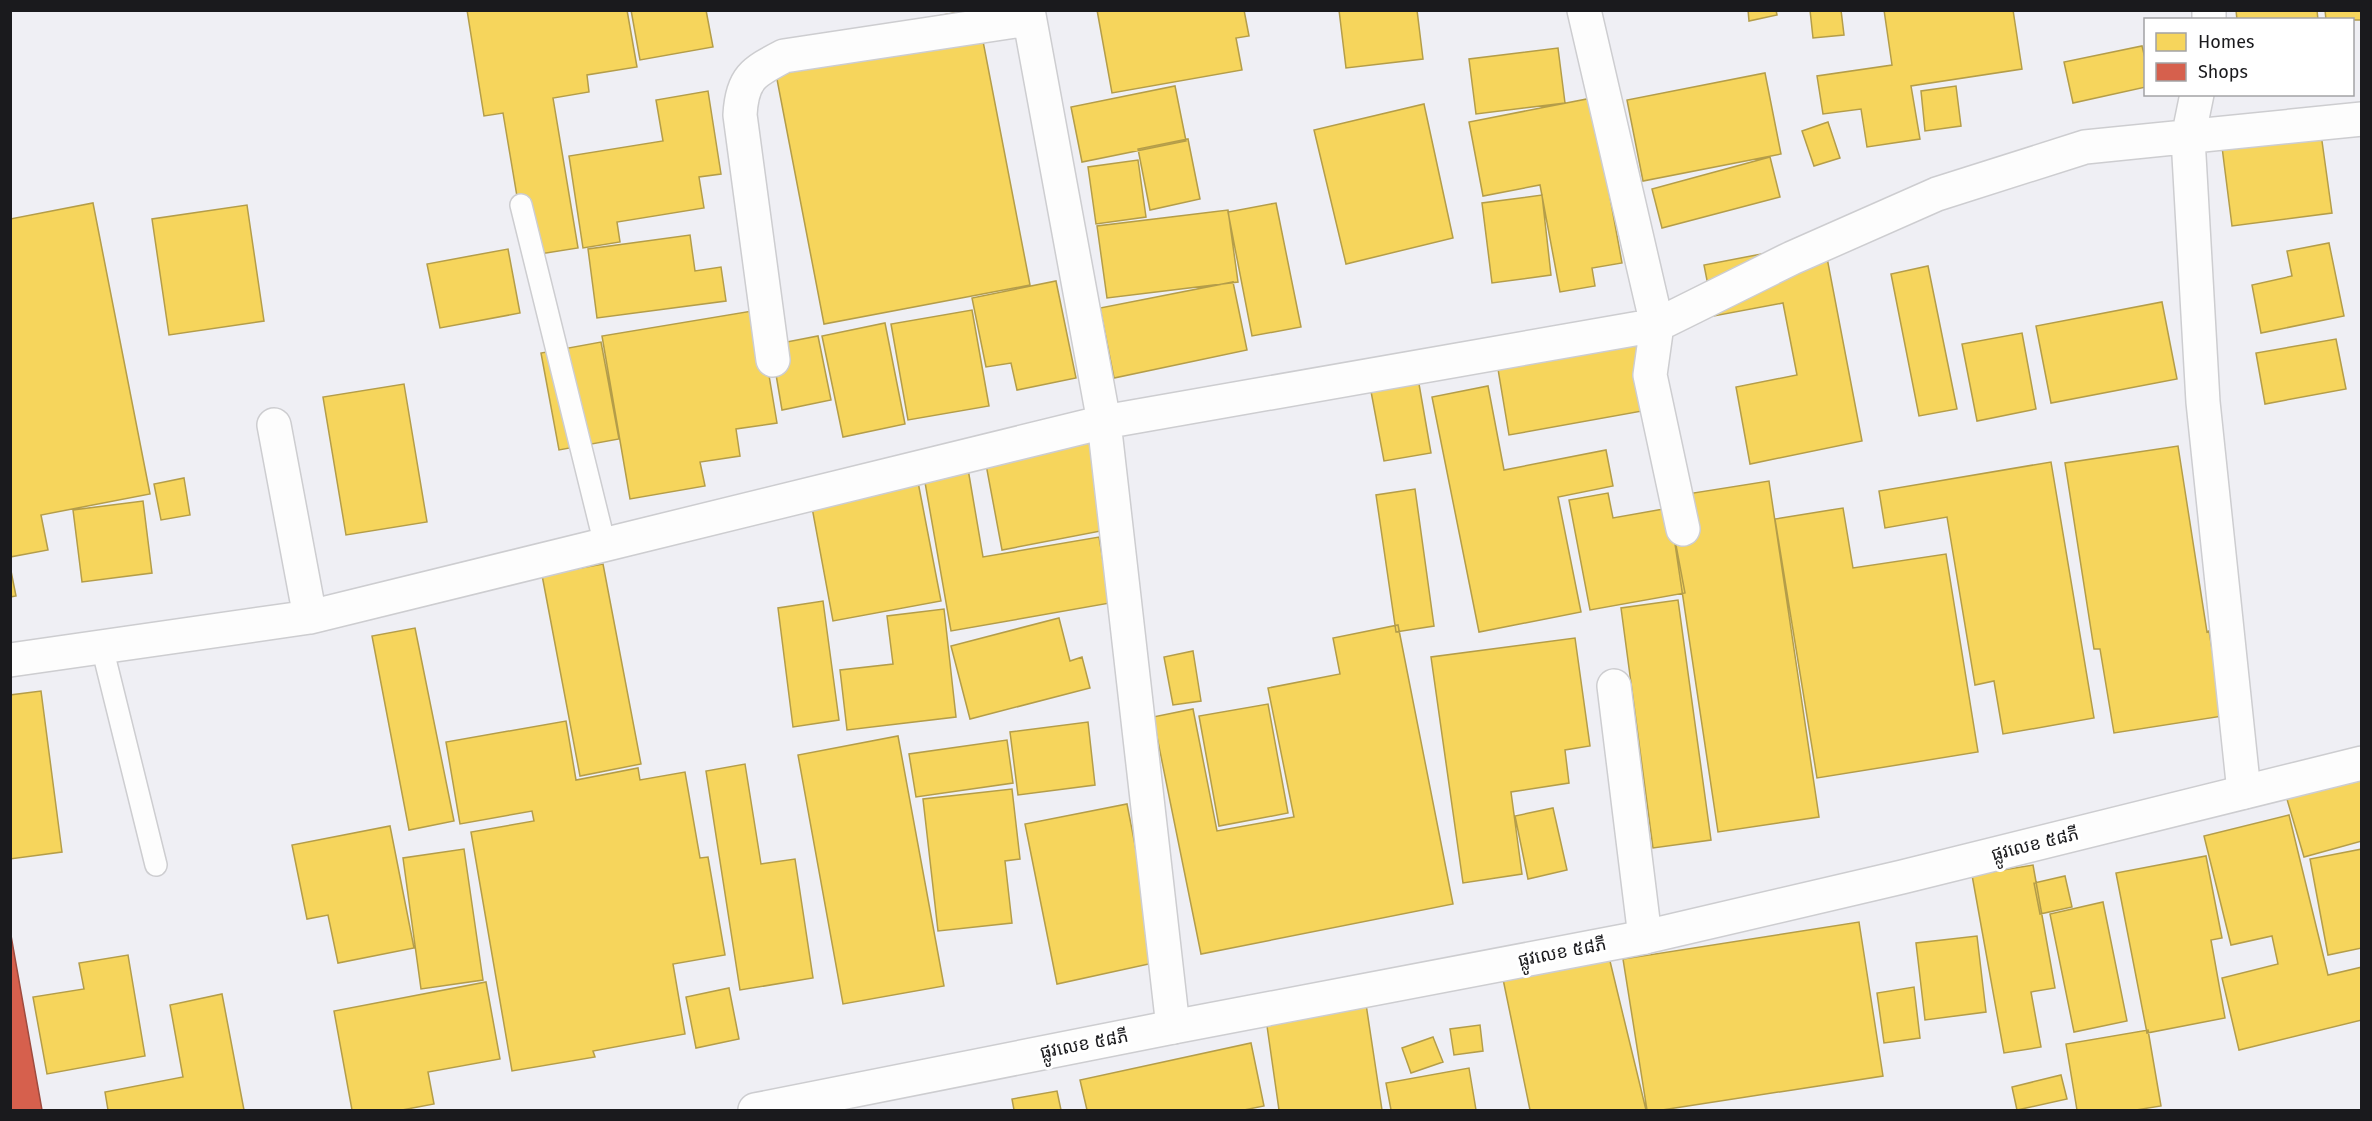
<svg xmlns="http://www.w3.org/2000/svg" width="2372" height="1121" font-family="'Fira Sans','Noto Sans Khmer',sans-serif">
<style>
.homes{fill:#f6d55c;stroke:#b49d49;stroke-width:1.5}
.shops{fill:#d6604d;stroke:#9e4b3f;stroke-width:1.5}
.lines{fill:none;stroke-linecap:round;stroke-linejoin:round}
.lane-casing{stroke:#cdcdd0;stroke-width:24}
.street-casing{stroke:#cdcdd0;stroke-width:36}
.secondary-casing{stroke:#cdcdd0;stroke-width:36}
.lane{stroke:#fdfdfd;stroke-width:21}
.street{stroke:#fdfdfd;stroke-width:33}
.secondary{stroke:#fdfdfd;stroke-width:33}
.labels{text-anchor:middle;dominant-baseline:central;stroke-width:6;stroke-linejoin:round;paint-order:stroke}
.street-label{font-size:18px;fill:#1a1a1d;stroke:#fff}
</style>
<rect width="100%" height="100%" fill="#efeff4"/>
<path class="homes" d="M 467,10 L 627,10 L 637,67 L 587,75 L 589,92 L 553,98 L 578,248 L 527,256 L 503,113 L 484,116 Z
M 631,10 L 706,10 L 713,47 L 640,60 Z
M 969,10 L 977,10 L 1030,285 L 824,324 L 771,48 Z
M 1097,10 L 1244,10 L 1249,36 L 1236,38 L 1242,70 L 1112,93 Z
M 1339,10 L 1417,10 L 1423,59 L 1346,68 Z
M 1748,10 L 1776,10 L 1777,15 L 1749,21 Z
M 1810,10 L 1841,10 L 1844,35 L 1813,38 Z
M 1884,10 L 2013,10 L 2022,69 L 1911,86 L 1920,139 L 1867,147 L 1861,109 L 1823,114 L 1817,76 L 1892,65 Z
M 2236,10 L 2317,10 L 2318,20 L 2237,20 Z
M 2325,10 L 2362,10 L 2362,20 L 2326,20 Z
M 2142,46 L 2146,62 L 2146,87 L 2073,103 L 2064,62 Z
M 1558,48 L 1565,103 L 1476,114 L 1469,59 Z
M 1765,73 L 1781,154 L 1643,181 L 1627,100 Z
M 1175,86 L 1186,141 L 1082,162 L 1071,107 Z
M 1956,86 L 1961,126 L 1925,131 L 1921,91 Z
M 708,91 L 721,174 L 699,177 L 704,208 L 617,222 L 620,242 L 583,248 L 569,156 L 663,141 L 656,100 Z
M 1592,98 L 1622,263 L 1592,268 L 1595,286 L 1560,292 L 1540,185 L 1483,196 L 1469,122 Z
M 1424,104 L 1453,238 L 1346,264 L 1314,130 Z
M 1828,122 L 1840,158 L 1814,166 L 1802,131 Z
M 2321,134 L 2332,213 L 2232,226 L 2222,147 Z
M 1188,139 L 1200,199 L 1150,210 L 1138,149 Z
M 1770,157 L 1780,197 L 1662,228 L 1652,189 Z
M 1138,160 L 1146,217 L 1096,224 L 1088,167 Z
M 1542,195 L 1551,275 L 1492,283 L 1482,203 Z
M 93,203 L 150,494 L 41,515 L 48,550 L 10,557 L 10,219 Z
M 1276,203 L 1301,327 L 1252,336 L 1228,212 Z
M 247,205 L 264,321 L 169,335 L 152,219 Z
M 1228,210 L 1238,282 L 1107,298 L 1097,226 Z
M 690,235 L 695,271 L 721,267 L 726,301 L 597,318 L 588,249 Z
M 1824,242 L 1862,441 L 1750,464 L 1736,387 L 1797,375 L 1783,303 L 1714,316 L 1704,265 Z
M 2329,243 L 2344,316 L 2261,333 L 2252,285 L 2292,276 L 2287,251 Z
M 508,249 L 520,313 L 440,328 L 427,264 Z
M 1928,266 L 1957,409 L 1919,416 L 1891,274 Z
M 1056,281 L 1076,378 L 1017,390 L 1011,363 L 986,367 L 972,298 Z
M 1233,282 L 1247,350 L 1114,378 L 1100,308 Z
M 2162,302 L 2177,379 L 2051,403 L 2036,326 Z
M 758,310 L 777,423 L 736,429 L 740,456 L 700,462 L 705,486 L 630,499 L 602,336 Z
M 972,310 L 989,406 L 908,420 L 891,324 Z
M 1643,318 L 1659,408 L 1509,435 L 1494,345 Z
M 885,323 L 905,424 L 843,437 L 822,336 Z
M 2022,333 L 2036,409 L 1977,421 L 1962,344 Z
M 818,336 L 831,400 L 782,410 L 771,345 Z
M 2336,339 L 2346,389 L 2265,404 L 2256,353 Z
M 601,342 L 619,439 L 559,450 L 541,353 Z
M 1415,361 L 1431,453 L 1384,461 L 1367,370 Z
M 404,384 L 427,522 L 346,535 L 323,397 Z
M 1488,386 L 1504,470 L 1606,450 L 1613,486 L 1558,497 L 1581,612 L 1479,632 L 1432,397 Z
M 1086,423 L 1106,530 L 1002,550 L 982,443 Z
M 2178,446 L 2207,632 L 2209,631 L 2223,716 L 2114,733 L 2100,649 L 2094,649 L 2065,463 Z
M 2051,462 L 2094,718 L 2003,734 L 1994,681 L 1975,685 L 1947,517 L 1885,528 L 1879,491 Z
M 967,463 L 983,557 L 1099,537 L 1110,603 L 951,631 L 923,471 Z
M 184,478 L 190,515 L 161,520 L 154,484 Z
M 1769,481 L 1819,817 L 1718,832 L 1668,497 Z
M 918,482 L 941,601 L 833,621 L 811,502 Z
M 1415,489 L 1434,626 L 1396,632 L 1376,495 Z
M 1608,493 L 1613,518 L 1669,508 L 1685,593 L 1590,610 L 1569,500 Z
M 143,501 L 152,573 L 82,582 L 73,510 Z
M 1843,508 L 1853,568 L 1946,554 L 1978,752 L 1817,778 L 1775,519 Z
M 603,564 L 641,764 L 580,776 L 542,575 Z
M 10,566 L 16,596 L 10,597 Z
M 1678,600 L 1711,840 L 1653,848 L 1621,608 Z
M 823,601 L 839,720 L 793,727 L 778,608 Z
M 944,609 L 956,717 L 847,730 L 840,670 L 893,664 L 887,616 Z
M 1059,618 L 1070,661 L 1082,657 L 1090,688 L 970,719 L 951,646 Z
M 1398,625 L 1453,904 L 1201,954 L 1153,717 L 1193,709 L 1217,831 L 1294,817 L 1268,688 L 1340,674 L 1333,638 Z
M 415,628 L 454,821 L 409,830 L 372,636 Z
M 1575,638 L 1590,746 L 1565,750 L 1569,783 L 1511,792 L 1522,874 L 1463,883 L 1431,657 Z
M 1193,651 L 1201,701 L 1173,705 L 1164,657 Z
M 41,691 L 62,852 L 10,859 L 10,695 Z
M 1268,704 L 1288,813 L 1219,826 L 1199,716 Z
M 566,721 L 576,780 L 638,768 L 640,780 L 685,772 L 700,858 L 708,857 L 725,955 L 673,964 L 685,1034 L 593,1051 L 595,1057 L 512,1071 L 471,832 L 534,821 L 532,811 L 460,824 L 446,742 Z
M 1088,722 L 1095,785 L 1018,795 L 1010,732 Z
M 898,736 L 944,986 L 843,1004 L 798,755 Z
M 1007,740 L 1013,783 L 916,797 L 909,754 Z
M 745,764 L 761,864 L 795,859 L 813,978 L 740,990 L 706,771 Z
M 2362,767 L 2362,841 L 2304,857 L 2284,789 Z
M 1012,789 L 1020,859 L 1005,861 L 1012,923 L 938,931 L 923,799 Z
M 1127,804 L 1158,962 L 1057,984 L 1025,824 Z
M 1553,808 L 1567,870 L 1528,879 L 1515,816 Z
M 2289,815 L 2328,975 L 2362,967 L 2362,1020 L 2239,1050 L 2222,978 L 2278,964 L 2272,936 L 2231,945 L 2204,836 Z
M 390,826 L 414,948 L 338,963 L 328,915 L 307,919 L 292,845 Z
M 464,849 L 483,980 L 421,989 L 403,858 Z
M 2362,849 L 2362,948 L 2328,955 L 2310,859 Z
M 2206,856 L 2222,938 L 2211,940 L 2225,1018 L 2147,1033 L 2116,873 Z
M 2033,865 L 2055,988 L 2031,992 L 2041,1047 L 2004,1053 L 1972,875 Z
M 2065,876 L 2072,907 L 2040,914 L 2034,883 Z
M 2103,902 L 2127,1021 L 2074,1032 L 2050,914 Z
M 1859,922 L 1883,1076 L 1662,1110 L 1647,1110 L 1623,959 Z
M 1977,936 L 1986,1012 L 1925,1020 L 1916,943 Z
M 128,955 L 145,1056 L 47,1074 L 33,997 L 84,989 L 79,963 Z
M 1609,957 L 1646,1110 L 1530,1110 L 1503,979 Z
M 486,982 L 500,1059 L 428,1072 L 434,1104 L 402,1110 L 352,1110 L 334,1011 Z
M 1914,987 L 1920,1038 L 1884,1043 L 1877,993 Z
M 729,988 L 739,1039 L 696,1048 L 686,997 Z
M 222,994 L 244,1110 L 108,1110 L 105,1092 L 183,1077 L 170,1005 Z
M 1366,1004 L 1382,1110 L 1279,1110 L 1266,1019 Z
M 1480,1025 L 1483,1051 L 1454,1055 L 1450,1029 Z
M 2148,1030 L 2161,1106 L 2136,1110 L 2077,1110 L 2066,1044 Z
M 1433,1037 L 1443,1062 L 1411,1073 L 1402,1048 Z
M 1251,1043 L 1264,1106 L 1244,1110 L 1087,1110 L 1080,1080 Z
M 1469,1068 L 1476,1110 L 1391,1110 L 1386,1083 Z
M 2061,1075 L 2067,1099 L 2017,1110 L 2012,1087 Z
M 1057,1091 L 1061,1110 L 1014,1110 L 1012,1099 Z"/>
<path class="shops" d="M 10,930 L 42,1110 L 10,1110 Z"/>
<g class="lines">
<g class="lane-casing">
<path id="lane" d="M 521,205 L 605,545
M 102,647 L 156,865"/>
</g>
<g class="street-casing">
<path id="street" d="M 1028,10 L 1104,422 L 1173,1027
M 1584,10 L 1657,325 L 1650,375 L 1683,529
M 2209,10 L 2209,20
M 2197,94 L 2188,138 L 2203,402 L 2244,792
M 773,360 L 740,115 C 742,78 753,72 784,56 L 1029,19
M 274,425 L 310,617
M 10,660 L 310,617 L 1104,422 L 1657,325 L 1792,258 L 1937,194 L 2085,147 L 2362,119
M 1614,686 L 1645,937"/>
</g>
<g class="secondary-casing">
<path id="secondary" d="M 755,1110 L 1173,1027 L 1645,937 L 1902,877 L 2362,763"/>
</g>
<use href="#lane" class="lane"/>
<use href="#street" class="street"/>
<use href="#secondary" class="secondary"/>
</g>
<g class="labels">
<g class="street-label">
<text transform="translate(2035 844) rotate(-14)">ផ្លូវលេខ ៥៨ភី</text>
<text transform="translate(1562 952) rotate(-11)">ផ្លូវលេខ ៥៨ភី</text>
<text transform="translate(1084 1044) rotate(-11)">ផ្លូវលេខ ៥៨ភី</text>
</g>
</g>
<rect width="2372" height="1121" fill="none" stroke="#1a1a1d" stroke-width="24"/>
<rect x="2144" y="18" width="210" height="78" fill="#ffffff" stroke="#a3a3a5" stroke-width="1.5"/>
<rect x="2156" y="33" width="30" height="18" fill="#f6d55c" stroke="#a3a3a5" stroke-width="1.5"/>
<text x="2198" y="48" font-size="18" fill="#1a1a1d">Homes</text>
<rect x="2156" y="63" width="30" height="18" fill="#d6604d" stroke="#a3a3a5" stroke-width="1.5"/>
<text x="2198" y="78" font-size="18" fill="#1a1a1d">Shops</text>
</svg>
